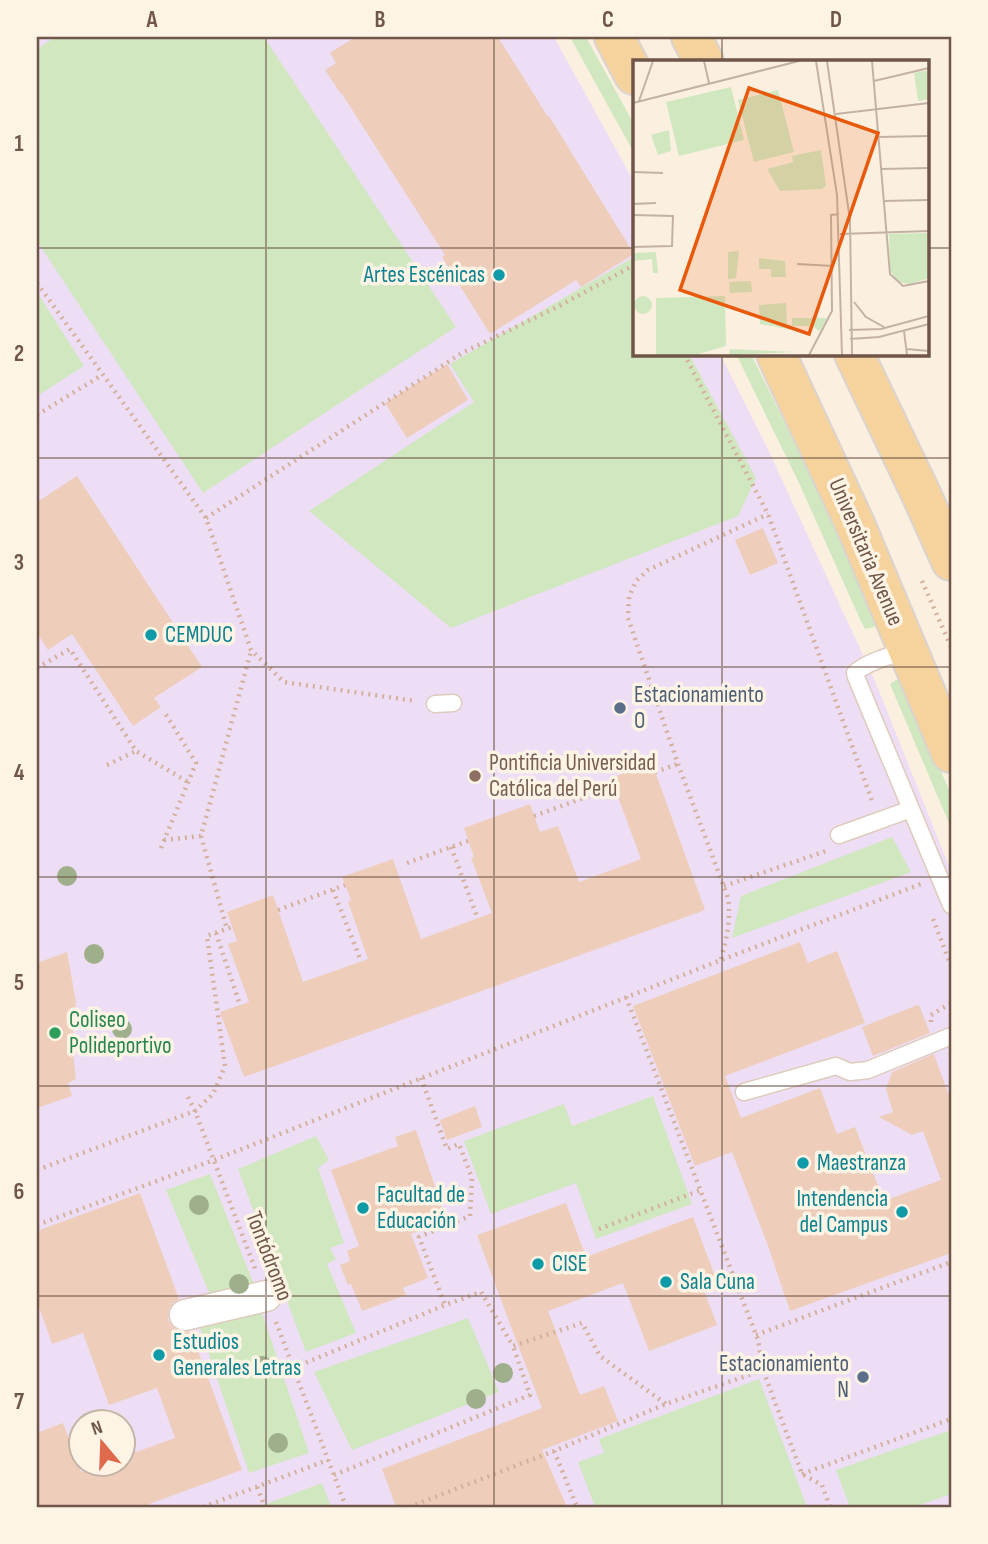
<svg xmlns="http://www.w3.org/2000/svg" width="988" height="1544" font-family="'Sofia Sans Condensed',sans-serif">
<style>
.education{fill:#eddef6;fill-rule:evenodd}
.green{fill:#d0e7c0}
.building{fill:#eeceba}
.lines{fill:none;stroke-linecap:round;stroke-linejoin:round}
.lane-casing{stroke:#deccbd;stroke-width:19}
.street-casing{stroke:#deccbd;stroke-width:33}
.primary-casing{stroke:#dad3d0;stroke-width:42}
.path{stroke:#d3b19d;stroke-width:4.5;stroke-dasharray:2 5;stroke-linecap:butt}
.lane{stroke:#fff;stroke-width:16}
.street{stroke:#fff;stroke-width:30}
.primary{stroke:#f6d39c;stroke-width:38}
.tree{fill:#a0af8b}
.grid{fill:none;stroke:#705649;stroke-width:2;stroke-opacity:0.55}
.culture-dot{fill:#0f9aa8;stroke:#fef4e6;stroke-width:2.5}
.service-dot{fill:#5c6f8a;stroke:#fef4e6;stroke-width:2.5}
.education-dot{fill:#8d6e63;stroke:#fef4e6;stroke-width:2.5}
.leisure-dot{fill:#2e9e5b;stroke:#fef4e6;stroke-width:2.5}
.labels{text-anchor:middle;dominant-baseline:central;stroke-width:7;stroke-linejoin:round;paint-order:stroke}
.culture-label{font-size:23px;fill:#0d838f;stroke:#fef4e6;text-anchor:start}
.street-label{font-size:23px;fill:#705649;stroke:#fef4e6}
.service-label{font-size:23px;fill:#4e5e75;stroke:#fef4e6;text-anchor:start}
.education-label{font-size:23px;fill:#785e54;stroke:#fef4e6;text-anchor:start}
.leisure-label{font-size:23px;fill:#27864d;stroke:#fef4e6;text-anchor:start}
.inset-road{fill:none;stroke:#c3b2a4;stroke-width:2}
.view{fill:#e8590c;fill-opacity:0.15;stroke:#e8590c;stroke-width:3.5}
.inset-edge{fill:none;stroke:#705649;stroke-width:3.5}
.neatline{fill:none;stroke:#705649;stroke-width:2.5}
.grid-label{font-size:23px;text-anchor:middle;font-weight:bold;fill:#705649}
</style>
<rect width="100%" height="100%" fill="#fbf0e0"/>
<path class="education" d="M 37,37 L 554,37 L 634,182 L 634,354 L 720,354 L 765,443 L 875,681 L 951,871 L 951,1507 L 37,1507 ZM 80,1422 L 122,1422 L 122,1464 L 80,1464 Z"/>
<path class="green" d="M 55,37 L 264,37 L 456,327 L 203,493 L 37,241 L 37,49 Z
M 570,37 L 586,37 L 634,124 L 634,153 Z
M 634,257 L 634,354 L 689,354 L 756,478 L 738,516 L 451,628 L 309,511 L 474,402 L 450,364 Z
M 37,292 L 84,366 L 37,396 Z
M 736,354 L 751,354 C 795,443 838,533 876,624 L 874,627 L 865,629 L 859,617 L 799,483 Z
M 896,680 L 901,680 L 905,685 L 951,795 L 951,828 L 890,684 Z
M 892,837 L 911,872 L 732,938 L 741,896 Z
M 653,1096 L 692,1204 L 596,1239 L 576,1183 L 491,1214 L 464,1141 L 564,1104 L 572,1126 Z
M 316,1136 L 329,1160 L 318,1168 L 344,1243 L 330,1248 L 336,1259 L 327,1264 L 356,1333 L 306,1352 L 238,1169 Z
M 210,1174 L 255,1287 L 213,1302 L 166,1190 Z
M 258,1301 L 309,1453 L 249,1473 L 198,1322 Z
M 468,1318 L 499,1392 L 352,1450 L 314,1372 Z
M 759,1379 L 807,1507 L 595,1507 L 578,1462 L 604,1453 L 599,1439 Z
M 951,1430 L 951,1494 L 914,1507 L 850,1507 L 836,1470 Z
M 322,1483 L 331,1507 L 258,1507 Z"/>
<path class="building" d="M 355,37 L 498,37 L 548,117 L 549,116 L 634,254 L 581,287 L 576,280 L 490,334 L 442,257 L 445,255 L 342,94 L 341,94 L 325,70 L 336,63 L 330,53 Z
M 447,364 L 468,400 L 407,438 L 385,403 Z
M 77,476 L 202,667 L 154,698 L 161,707 L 133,726 L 72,634 L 48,650 L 37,633 L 37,502 Z
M 763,528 L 778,563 L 750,575 L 735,540 Z
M 652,763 L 705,910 L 244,1077 L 220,1012 L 249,1002 L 228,944 L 237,941 L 227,912 L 273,895 L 303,982 L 368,959 L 348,902 L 351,900 L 342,877 L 393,859 L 421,939 L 492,913 L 471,858 L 474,857 L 464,828 L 530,804 L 540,832 L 558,826 L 579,882 L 641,859 L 611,778 Z
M 800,942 L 808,963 L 837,951 L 865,1023 L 725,1076 L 741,1118 L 820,1088 L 837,1134 L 855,1127 L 884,1201 L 941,1180 L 923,1131 L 912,1135 L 879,1117 L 893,1112 L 886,1089 L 892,1072 L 934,1054 L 951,1101 L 951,1253 L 790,1311 L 767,1243 L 732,1152 L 695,1166 L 633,1006 Z
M 67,952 L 76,1002 L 72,1044 L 76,1079 L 68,1083 L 72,1096 L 37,1108 L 37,963 Z
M 916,1004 L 917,1006 L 919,1005 L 930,1033 L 873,1056 L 862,1027 L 915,1006 Z
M 475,1106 L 482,1127 L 447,1140 L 440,1120 Z
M 416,1130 L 447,1222 L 411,1234 L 428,1278 L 403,1288 L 406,1295 L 362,1311 L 351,1284 L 348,1285 L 340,1265 L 350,1261 L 347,1251 L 359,1246 L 331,1170 L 398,1146 L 395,1137 Z
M 140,1193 L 179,1299 L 173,1303 L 169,1309 L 168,1320 L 172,1326 L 179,1331 L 191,1332 L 242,1470 L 141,1507 L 37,1507 L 37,1433 L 63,1423 L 81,1472 L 105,1464 L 122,1464 L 122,1457 L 175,1438 L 157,1388 L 109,1405 L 83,1333 L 52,1344 L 37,1301 L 37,1231 Z
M 566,1203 L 586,1257 L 693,1217 L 716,1279 L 702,1285 L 717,1325 L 649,1351 L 623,1283 L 548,1311 L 580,1395 L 604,1386 L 618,1421 L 542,1450 L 567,1507 L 396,1507 L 382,1469 L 542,1408 L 510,1324 L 477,1235 Z"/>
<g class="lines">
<g class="lane-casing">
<path id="lane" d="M 908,650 C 891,656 868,661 855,673 L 856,677 L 951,905
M 435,704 L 453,703
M 839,835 L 911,809
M 744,1092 L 836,1066 L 850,1072 L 868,1070 L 951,1036"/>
</g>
<g class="street-casing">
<path id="street" d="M 185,1315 L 266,1296"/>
</g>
<g class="primary-casing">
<path id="primary" d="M 614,37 L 634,75
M 691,37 L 704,61
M 776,354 L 855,524 L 951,753
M 854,354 L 921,494 L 951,561"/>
</g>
<path class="path" d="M 37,283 L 206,518 L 251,650 L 284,682 L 416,701
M 684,354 L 768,514 L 872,801
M 37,415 L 102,375
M 206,518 L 462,353 L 559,306 L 629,268 L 634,274
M 922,581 L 951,647
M 37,668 L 70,649 L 136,751 L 188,782
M 107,765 L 136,751
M 655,772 L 678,764
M 534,816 L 614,787
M 201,836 L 227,929
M 164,840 L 201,836 L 251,651
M 451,847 L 478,919
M 161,848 L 196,763 L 165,713
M 407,863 L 468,841
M 724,886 L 826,851
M 333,890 L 361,961
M 278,910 L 345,885
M 933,919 L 951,966
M 216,933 L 240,1005
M 721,959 C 727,937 731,920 728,898 L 678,764 L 628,618 L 629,597 L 636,581 L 648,570 L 768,514
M 626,997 L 758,1340 L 763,1370 L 802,1474 L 822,1485 L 830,1507
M 931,1022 L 931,1015 L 951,1003
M 421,1078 L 447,1149 L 459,1144 L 472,1178 L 470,1216 L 419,1237 L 445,1305
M 188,1097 L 195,1111 L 256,1271
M 37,1170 L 195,1111 L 213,1094 L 225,1066 L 207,936 L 232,927
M 37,1225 L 214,1160 L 721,960 L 921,884
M 599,1229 L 701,1190
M 276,1322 L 346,1507
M 756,1335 L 951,1262
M 293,1368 L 445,1305 L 481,1292 L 513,1346 L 582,1323 L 600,1356 L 666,1404
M 554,1451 L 577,1507
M 802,1474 L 951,1419
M 334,1475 L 530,1395 L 513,1346
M 257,1487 L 265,1507
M 203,1507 L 328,1460
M 409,1507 L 554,1451 L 666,1404 L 763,1370 L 791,1358"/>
<use href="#lane" class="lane"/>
<use href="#street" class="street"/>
<use href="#primary" class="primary"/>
</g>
<g class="tree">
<circle cx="67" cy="876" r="10"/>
<circle cx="94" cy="954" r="10"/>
<circle cx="122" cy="1029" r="10"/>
<circle cx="199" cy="1205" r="10"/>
<circle cx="239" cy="1284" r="10"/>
<circle cx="262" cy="1366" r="10"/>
<circle cx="503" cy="1373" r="10"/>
<circle cx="476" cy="1399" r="10"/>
<circle cx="278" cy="1443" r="10"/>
</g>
<path class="grid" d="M 266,37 L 266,1507M 494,37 L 494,1507M 722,37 L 722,61M 37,248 L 634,248M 927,248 L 951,248M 722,354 L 722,1507M 37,458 L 951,458M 37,667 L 951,667M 37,877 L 951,877M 37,1086 L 951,1086M 37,1296 L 951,1296"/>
<g class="culture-dot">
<circle cx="499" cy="275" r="7"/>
<circle cx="151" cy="635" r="7"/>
<circle cx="803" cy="1163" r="7"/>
<circle cx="363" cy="1208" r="7"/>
<circle cx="902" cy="1212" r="7"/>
<circle cx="538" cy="1264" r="7"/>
<circle cx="666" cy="1282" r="7"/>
<circle cx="159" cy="1355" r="7"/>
</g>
<g class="service-dot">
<circle cx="620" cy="708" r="7"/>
<circle cx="863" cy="1377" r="7"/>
</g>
<circle class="education-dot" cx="475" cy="776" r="7"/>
<circle class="leisure-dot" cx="55" cy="1033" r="7"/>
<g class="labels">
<g class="culture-label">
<text x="485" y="275" text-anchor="end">Artes Escénicas</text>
<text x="165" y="635">CEMDUC</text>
<text x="817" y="1163">Maestranza</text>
<text x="377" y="1195">Facultad de<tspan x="377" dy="26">Educación</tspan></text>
<text x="888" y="1199" text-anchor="end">Intendencia<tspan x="888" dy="26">del Campus</tspan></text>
<text x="552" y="1264">CISE</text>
<text x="680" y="1282">Sala Cuna</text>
<text x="173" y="1342">Estudios<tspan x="173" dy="26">Generales Letras</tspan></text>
</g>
<g class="street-label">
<text transform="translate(866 552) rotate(67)">Universitaria Avenue</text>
<text transform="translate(269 1256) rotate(69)">Tontódromo</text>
</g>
<g class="service-label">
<text x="634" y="695">Estacionamiento<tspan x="634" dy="26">O</tspan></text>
<text x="849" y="1364" text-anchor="end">Estacionamiento<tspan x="849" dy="26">N</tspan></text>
</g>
<g class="education-label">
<text x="489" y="763">Pontificia Universidad<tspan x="489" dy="26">Católica del Perú</tspan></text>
</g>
<g class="leisure-label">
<text x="69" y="1020">Coliseo<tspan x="69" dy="26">Polideportivo</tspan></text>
</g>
</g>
<g transform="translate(633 60)">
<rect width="296" height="296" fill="#fbf0e0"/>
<path d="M 296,10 L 296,39 L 285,41 L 281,13 ZM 98,27 L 111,80 L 46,96 L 33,42 ZM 145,30 L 161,92 L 121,102 L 105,40 ZM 36,70 L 38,91 L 25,95 L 18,75 ZM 188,90 L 193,125 L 189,129 L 147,131 L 134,109 L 160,102 L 159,96 ZM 296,173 L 296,218 L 277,224 L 265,222 L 257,210 L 256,174 ZM 106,191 L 103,218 L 95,219 L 95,192 ZM 23,192 L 25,213 L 20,213 L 19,199 L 0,201 L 0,193 ZM 126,198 L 152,201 L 153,217 L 138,217 L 138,209 L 126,209 ZM 118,221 L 119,232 L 97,233 L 96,222 ZM1 245a9 9 0 1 1 18 0a9 9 0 1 1-18 0ZM 92,236 L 93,286 L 62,295 L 23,295 L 23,238 ZM 153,243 L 154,269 L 127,264 L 126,245 ZM 159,258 L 194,258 L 187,271 L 179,266 L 159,266 ZM 97,289 L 163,292 L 96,295 Z" fill="#d0e7c0"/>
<path class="inset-road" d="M 71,1 L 76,23M 183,1 L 204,135 L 209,295M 194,1 L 217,160 L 219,295M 239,1 L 257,214 L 270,226 L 296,221M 241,21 L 296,8M 6,41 L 20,1M 0,43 L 166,1M 203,54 L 296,43M 244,77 L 296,76M 248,109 L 296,108M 0,112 L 30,113M 251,141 L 296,140M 0,144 L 23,143M 0,155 L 40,156 L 39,186 L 0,187M 207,174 L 296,171M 164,204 L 200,206M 221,242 L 233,257 L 251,267M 216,270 L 248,269 L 296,256M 271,271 L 274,295M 217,279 L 246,277 L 296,264M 274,289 L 296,291M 176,295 L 199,251 L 198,155 L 206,154"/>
<path class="view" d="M 116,28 L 245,73 L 176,274 L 47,230 Z"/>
<rect width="296" height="296" class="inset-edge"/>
</g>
<rect width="988" height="1544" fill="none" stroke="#fef4e6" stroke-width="77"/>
<g transform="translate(102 1443) rotate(341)"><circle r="33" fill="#fef4e6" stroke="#c5b5a7" stroke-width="2"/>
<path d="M0-5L12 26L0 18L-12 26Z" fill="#df6a4b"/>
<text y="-10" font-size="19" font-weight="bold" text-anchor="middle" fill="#705649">N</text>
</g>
<rect x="38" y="38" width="912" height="1468" class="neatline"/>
<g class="grid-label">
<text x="152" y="27">A</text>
<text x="380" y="27">B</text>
<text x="608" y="27">C</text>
<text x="836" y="27">D</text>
<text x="19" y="151">1</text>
<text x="19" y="361">2</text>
<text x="19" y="570">3</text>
<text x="19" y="780">4</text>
<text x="19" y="990">5</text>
<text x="19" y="1199">6</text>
<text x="19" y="1409">7</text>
</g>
</svg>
